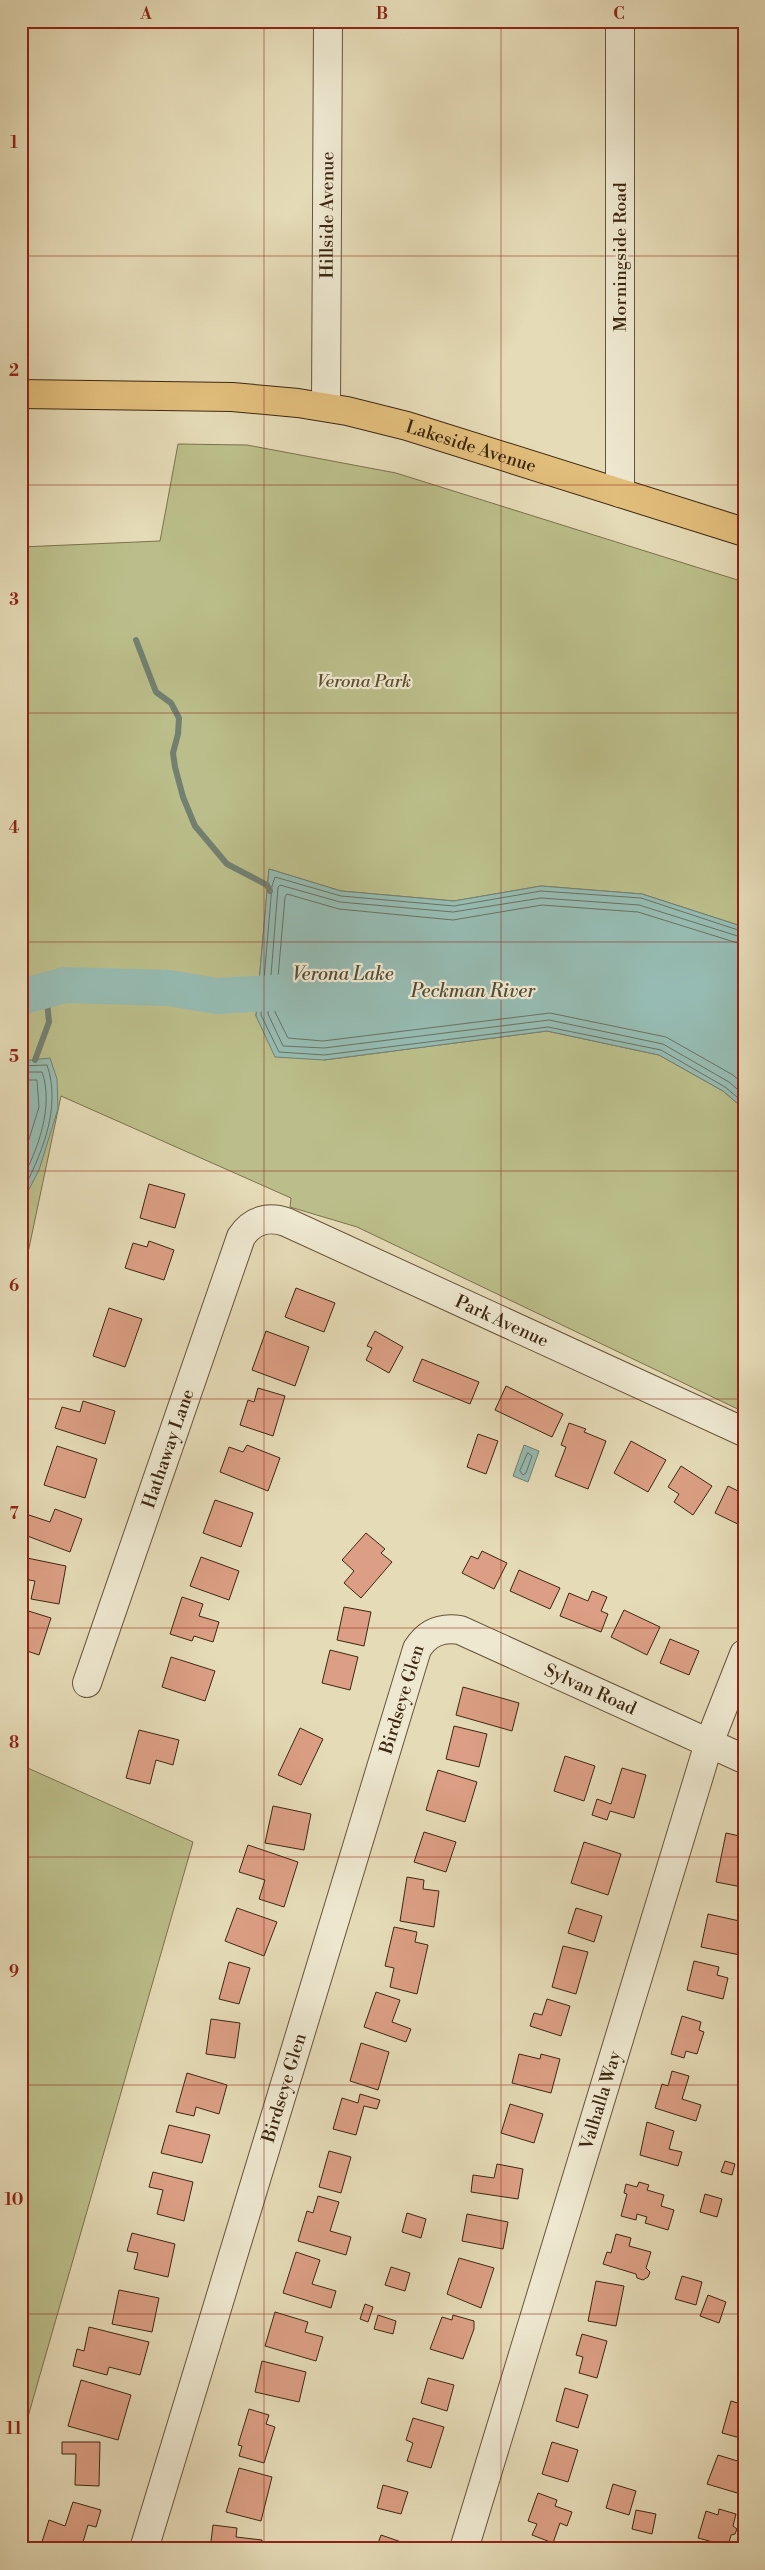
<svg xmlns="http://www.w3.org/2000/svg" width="765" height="2570" font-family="'Libre Bodoni',serif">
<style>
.green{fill:#bbbe8a;stroke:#7c724d}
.water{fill:#96bbb2;stroke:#728071}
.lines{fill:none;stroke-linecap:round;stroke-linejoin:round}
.shore{stroke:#6a7161;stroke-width:1}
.stream{stroke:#728071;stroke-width:6}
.river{stroke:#96bbb2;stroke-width:36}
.building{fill:#dc9f85;stroke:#3d2710}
.minor-casing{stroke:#67543a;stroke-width:30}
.major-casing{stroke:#3d2710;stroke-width:30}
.minor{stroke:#eee8d0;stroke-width:28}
.major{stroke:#e2be7c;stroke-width:28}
.grid{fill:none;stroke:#8f2418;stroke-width:1;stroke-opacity:0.55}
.labels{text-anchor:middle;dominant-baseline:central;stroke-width:4.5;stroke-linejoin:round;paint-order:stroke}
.street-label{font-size:18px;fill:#3d2710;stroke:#eee8d0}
.park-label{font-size:18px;font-style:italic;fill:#5c4d2e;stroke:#eee8d0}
.water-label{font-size:19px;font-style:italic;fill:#534c38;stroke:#eee8d0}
.neatline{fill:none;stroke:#8f2418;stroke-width:2}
.grid-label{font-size:16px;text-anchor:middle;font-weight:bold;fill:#8f2418}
</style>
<rect width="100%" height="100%" fill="#e5dbb7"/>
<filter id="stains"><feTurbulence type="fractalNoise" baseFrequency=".004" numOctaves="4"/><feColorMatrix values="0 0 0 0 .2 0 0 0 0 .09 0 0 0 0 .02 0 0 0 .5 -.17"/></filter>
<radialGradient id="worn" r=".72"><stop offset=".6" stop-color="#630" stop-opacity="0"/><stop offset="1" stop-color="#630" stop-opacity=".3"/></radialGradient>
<path class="green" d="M 178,444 L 247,445 L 396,473 L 744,582 L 744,927 L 642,894 L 541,886 L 454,901 L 341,891 L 269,869 L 256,1016 L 324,1060 L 547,1031 L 659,1055 L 723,1091 L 744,1109 L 744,1412 L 357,1227 L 290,1207 L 291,1198 L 61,1096 L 21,1286 L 21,547 L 160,541 Z
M 21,1765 L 193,1842 L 21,2441 Z"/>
<path class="water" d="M 269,869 L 341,891 L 454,901 L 541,886 L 642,894 L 744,927 L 744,1109 L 723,1091 L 659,1055 L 547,1031 L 324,1060 L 275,1057 L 256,1016 Z
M 50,1058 L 57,1079 L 58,1109 L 39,1170 L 21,1205 L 21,1061 Z
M 524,1445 L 539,1451 L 528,1482 L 513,1476 Z"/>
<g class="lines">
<path class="shore" d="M 744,932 L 641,898 L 541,891 L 454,906 L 341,896 L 275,877 L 272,886 L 261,1015 L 279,1052 L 324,1055 L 548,1027 L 661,1050 L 725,1087 L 744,1103
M 744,938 L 639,905 L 541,898 L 453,912 L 340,902 L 280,885 L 278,887 L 268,1014 L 283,1046 L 324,1048 L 549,1020 L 663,1044 L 729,1082 L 744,1095
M 744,945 L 638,912 L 542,905 L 453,920 L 339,909 L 287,894 L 285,897 L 275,1012 L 288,1038 L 323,1041 L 550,1013 L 666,1037 L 733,1075 L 744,1085
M 21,1066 L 47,1065 C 62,1108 41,1156 21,1194
M 21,1072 L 42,1072 C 54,1106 38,1150 21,1181
M 21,1080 L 37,1080 L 39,1107 L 21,1165
M 528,1453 L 532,1456 L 526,1473 L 523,1475 L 520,1471 Z"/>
<path class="stream" d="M 136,640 L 156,692 L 171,703 L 179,718 L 178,734 L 173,753 L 175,767 L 183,797 L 195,826 L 227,864 L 267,885 L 270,891
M 35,1060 L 49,1022 L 46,990"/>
<path class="river" d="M 21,997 L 65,985 L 168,988 L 217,996 L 307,991"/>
</g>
<path class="building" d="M 149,1184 L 185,1194 L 175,1228 L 140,1218 Z
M 149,1241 L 174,1250 L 164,1280 L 125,1268 L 133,1243 L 147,1247 Z
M 296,1288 L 335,1303 L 324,1332 L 285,1317 Z
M 109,1308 L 142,1319 L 125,1367 L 93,1356 Z
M 266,1331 L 309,1347 L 295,1386 L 252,1370 Z
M 375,1331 L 403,1347 L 389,1373 L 366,1360 L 372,1348 L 367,1346 Z
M 422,1359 L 479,1382 L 470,1404 L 413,1381 Z
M 506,1386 L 563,1414 L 552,1437 L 495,1410 Z
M 258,1388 L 285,1396 L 273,1436 L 240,1425 L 248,1400 L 254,1402 Z
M 83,1401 L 115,1411 L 105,1444 L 55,1428 L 62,1407 L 80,1412 Z
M 569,1423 L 586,1429 L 584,1432 L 606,1441 L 588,1489 L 555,1476 L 566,1447 L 561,1445 Z
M 478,1434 L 498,1441 L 486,1474 L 467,1467 Z
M 631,1441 L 666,1460 L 648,1492 L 614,1473 Z
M 247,1445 L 280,1458 L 268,1491 L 220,1472 L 229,1447 L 243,1452 Z
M 57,1446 L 97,1459 L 85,1498 L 44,1485 Z
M 681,1466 L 712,1486 L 693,1515 L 674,1502 L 679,1494 L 668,1487 Z
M 728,1486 L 744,1494 L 744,1527 L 715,1513 Z
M 215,1500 L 253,1513 L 241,1547 L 203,1533 Z
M 55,1509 L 82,1519 L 70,1552 L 22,1534 L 29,1515 L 50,1522 Z
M 366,1533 L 385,1549 L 381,1553 L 392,1562 L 361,1598 L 344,1583 L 354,1571 L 342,1560 Z
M 482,1551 L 507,1563 L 494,1589 L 462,1573 L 471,1556 L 478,1559 Z
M 201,1557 L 239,1571 L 229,1600 L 190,1586 Z
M 27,1558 L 66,1566 L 59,1604 L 31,1599 L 35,1581 L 23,1579 Z
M 519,1570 L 560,1588 L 550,1609 L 510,1591 Z
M 592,1591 L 607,1597 L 601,1611 L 608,1614 L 601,1632 L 560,1616 L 569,1593 L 588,1601 Z
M 182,1597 L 203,1604 L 199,1616 L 219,1622 L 213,1642 L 194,1636 L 192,1641 L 170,1634 Z
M 344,1607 L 371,1612 L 364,1646 L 337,1640 Z
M 22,1609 L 51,1618 L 39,1655 L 21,1649 Z
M 624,1610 L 660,1627 L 647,1655 L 611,1637 Z
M 670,1639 L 699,1651 L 689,1675 L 660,1663 Z
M 330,1650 L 358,1657 L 350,1690 L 322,1683 Z
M 171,1657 L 215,1671 L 205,1701 L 162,1687 Z
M 463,1687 L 519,1703 L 512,1731 L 456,1715 Z
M 454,1726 L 487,1734 L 479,1767 L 446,1759 Z
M 300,1728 L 323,1739 L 301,1785 L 278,1775 Z
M 139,1730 L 179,1740 L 173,1765 L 156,1760 L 150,1784 L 126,1778 Z
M 565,1756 L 595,1766 L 584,1801 L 554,1791 Z
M 622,1768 L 646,1775 L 634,1818 L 610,1811 L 607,1820 L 592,1815 L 597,1799 L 611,1804 Z
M 438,1770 L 477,1782 L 465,1822 L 426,1810 Z
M 273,1806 L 311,1814 L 304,1850 L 265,1843 Z
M 424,1832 L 456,1842 L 446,1872 L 414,1862 Z
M 726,1833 L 744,1837 L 742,1887 L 716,1882 Z
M 584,1842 L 621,1854 L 608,1895 L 571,1883 Z
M 248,1845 L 298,1862 L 284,1907 L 259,1899 L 265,1880 L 239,1872 Z
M 407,1877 L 424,1880 L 423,1889 L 439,1891 L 434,1927 L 400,1921 Z
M 237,1908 L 277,1922 L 264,1956 L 225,1941 Z
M 576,1908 L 602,1916 L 594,1942 L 568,1933 Z
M 708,1914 L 744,1922 L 744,1937 L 740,1955 L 701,1947 Z
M 394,1927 L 417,1932 L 415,1942 L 428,1945 L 417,1994 L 390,1987 L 394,1968 L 385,1966 Z
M 563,1946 L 588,1952 L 576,1994 L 552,1987 Z
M 694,1961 L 719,1967 L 717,1975 L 728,1978 L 723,1999 L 687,1990 Z
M 229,1962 L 250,1968 L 239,2004 L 219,1999 Z
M 376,1992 L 400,2000 L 392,2022 L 411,2029 L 406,2042 L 364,2027 Z
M 547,1999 L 570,2006 L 561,2036 L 530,2026 L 534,2013 L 542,2015 Z
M 682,2016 L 701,2022 L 699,2030 L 704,2032 L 697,2054 L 686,2051 L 684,2058 L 671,2054 Z
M 211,2019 L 240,2023 L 235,2058 L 206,2054 Z
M 361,2043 L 389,2052 L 378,2090 L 350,2081 Z
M 519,2054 L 540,2059 L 541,2054 L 560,2059 L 551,2093 L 512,2083 Z
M 672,2071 L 689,2076 L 682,2099 L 701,2105 L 696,2121 L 655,2108 L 662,2084 L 668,2086 Z
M 187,2073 L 227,2085 L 219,2114 L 196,2107 L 194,2116 L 176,2112 Z
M 360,2094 L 380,2100 L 377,2109 L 364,2106 L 356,2135 L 333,2129 L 342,2098 L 358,2103 Z
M 510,2104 L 543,2114 L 534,2143 L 501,2133 Z
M 647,2122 L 674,2131 L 669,2149 L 682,2152 L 678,2166 L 640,2155 Z
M 169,2125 L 210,2135 L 202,2163 L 161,2153 Z
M 329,2151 L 351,2157 L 341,2193 L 319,2187 Z
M 725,2161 L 735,2164 L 732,2175 L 721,2172 Z
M 497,2164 L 523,2169 L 518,2199 L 471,2192 L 473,2175 L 494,2178 Z
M 153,2172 L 193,2182 L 184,2221 L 157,2214 L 163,2190 L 149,2187 Z
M 639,2182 L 649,2185 L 647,2190 L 664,2195 L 661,2206 L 674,2210 L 668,2230 L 645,2223 L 647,2217 L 637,2214 L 636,2220 L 621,2216 L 627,2194 L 624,2193 L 626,2184 L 637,2187 Z
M 705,2194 L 722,2199 L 717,2217 L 700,2212 Z
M 318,2196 L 339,2202 L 330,2231 L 351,2237 L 346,2255 L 298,2241 L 307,2211 L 313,2213 Z
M 407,2213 L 426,2219 L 421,2238 L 402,2232 Z
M 467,2214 L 508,2222 L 503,2249 L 462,2241 Z
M 132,2233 L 175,2244 L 168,2277 L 134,2269 L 138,2253 L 127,2251 Z
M 616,2234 L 631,2238 L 629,2246 L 651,2252 L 646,2268 L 650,2272 L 648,2277 L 643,2280 L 637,2278 L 636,2274 L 603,2264 L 607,2252 L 611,2253 Z
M 296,2252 L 320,2260 L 312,2284 L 336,2291 L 331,2308 L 283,2293 Z
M 459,2258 L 494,2268 L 481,2308 L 447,2294 Z
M 391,2267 L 410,2273 L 405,2291 L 385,2285 Z
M 682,2276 L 702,2282 L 696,2305 L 675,2299 Z
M 596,2281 L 624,2286 L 616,2326 L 588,2321 Z
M 119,2290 L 159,2298 L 152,2332 L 112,2324 Z
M 708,2295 L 726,2302 L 719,2323 L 700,2316 Z
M 365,2304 L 373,2307 L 368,2322 L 360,2319 Z
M 275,2312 L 308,2322 L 305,2332 L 323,2337 L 316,2361 L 265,2346 Z
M 378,2315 L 396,2321 L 393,2334 L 374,2329 Z
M 453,2315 L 474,2321 L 474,2329 L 463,2359 L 430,2349 L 442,2317 L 452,2320 Z
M 89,2327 L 149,2342 L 140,2375 L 109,2367 L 107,2375 L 73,2366 L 77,2349 L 84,2351 Z
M 582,2334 L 607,2341 L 597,2378 L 579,2373 L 583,2357 L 576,2355 Z
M 262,2361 L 306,2372 L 299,2402 L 255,2392 Z
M 428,2378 L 454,2385 L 447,2411 L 421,2403 Z
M 81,2380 L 131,2395 L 118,2440 L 68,2426 Z
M 565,2388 L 588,2395 L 578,2428 L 556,2421 Z
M 731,2401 L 744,2405 L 744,2439 L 722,2433 Z
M 249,2409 L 269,2415 L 266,2424 L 275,2427 L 264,2463 L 239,2456 L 242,2446 L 238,2445 Z
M 413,2418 L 444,2427 L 431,2468 L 407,2461 L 413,2443 L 406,2440 Z
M 62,2442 L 100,2442 L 99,2486 L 75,2485 L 76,2454 L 62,2454 Z
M 552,2442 L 578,2450 L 568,2482 L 542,2474 Z
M 718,2455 L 744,2463 L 744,2495 L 707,2484 Z
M 239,2468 L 272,2477 L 261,2521 L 226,2512 Z
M 613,2484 L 636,2491 L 629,2515 L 606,2508 Z
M 383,2485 L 408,2492 L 401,2514 L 377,2508 Z
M 538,2493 L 557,2500 L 555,2506 L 572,2512 L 567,2526 L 560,2523 L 553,2543 L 532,2535 L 537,2524 L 528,2521 Z
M 73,2502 L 101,2510 L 96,2527 L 88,2525 L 81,2549 L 40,2548 L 49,2520 L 65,2526 Z
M 719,2509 L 736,2514 L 733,2526 L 737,2529 L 735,2534 L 731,2535 L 728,2546 L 698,2538 L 706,2511 L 718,2515 Z
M 636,2510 L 656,2514 L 652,2534 L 632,2529 Z
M 213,2525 L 237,2528 L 236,2537 L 262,2540 L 261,2549 L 210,2549 Z
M 381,2535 L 407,2544 L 406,2549 L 376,2549 Z"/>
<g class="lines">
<g class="minor-casing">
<g id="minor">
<path d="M 620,21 L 620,493"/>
<path id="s1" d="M 326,407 L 328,21"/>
<path id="s2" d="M 87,1683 L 241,1237 C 252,1220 268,1216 286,1222 L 744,1432"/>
<path id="s3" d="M 144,2549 L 417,1649 C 427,1633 441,1627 460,1630 L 744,1759"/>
<path id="s4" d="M 464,2549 L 709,1743 L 744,1654"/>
</g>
</g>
<g class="major-casing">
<g id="major">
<path id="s5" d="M 21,394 L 232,397 L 298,403 L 347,411 L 407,426 L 744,532"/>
</g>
</g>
<use href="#minor" class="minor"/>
<use href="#major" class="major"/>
</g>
<path class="grid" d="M 264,21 L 264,2549M 501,21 L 501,2549M 21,256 L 744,256M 21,485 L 744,485M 21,713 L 744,713M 21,942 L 744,942M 21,1171 L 744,1171M 21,1399 L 744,1399M 21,1628 L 744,1628M 21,1857 L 744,1857M 21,2085 L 744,2085M 21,2314 L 744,2314"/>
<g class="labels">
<g class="street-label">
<text stroke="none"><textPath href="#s1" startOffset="192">Hillside Avenue</textPath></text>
<text transform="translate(620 257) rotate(-90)">Morningside Road</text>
<text stroke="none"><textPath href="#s5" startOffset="456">Lakeside Avenue</textPath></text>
<text stroke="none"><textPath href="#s2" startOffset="761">Park Avenue</textPath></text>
<text stroke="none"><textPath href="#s2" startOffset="248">Hathaway Lane</textPath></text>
<text stroke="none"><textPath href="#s3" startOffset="1134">Sylvan Road</textPath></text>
<text stroke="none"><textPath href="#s3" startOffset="888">Birdseye Glen</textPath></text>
<text stroke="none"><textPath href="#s3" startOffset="482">Birdseye Glen</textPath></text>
<text stroke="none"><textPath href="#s4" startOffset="469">Valhalla Way</textPath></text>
</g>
<g class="park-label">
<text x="364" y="681">Verona Park</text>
</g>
<g class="water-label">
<text x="343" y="974">Verona Lake</text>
<text x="473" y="991">Peckman River</text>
</g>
</g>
<rect width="765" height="2570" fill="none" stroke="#e5dbb7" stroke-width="55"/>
<rect x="28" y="28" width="710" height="2514" class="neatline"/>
<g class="grid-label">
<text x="146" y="19">A</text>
<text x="382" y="19">B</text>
<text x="619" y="19">C</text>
<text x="14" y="148">1</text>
<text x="14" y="376">2</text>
<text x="14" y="605">3</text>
<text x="14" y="833">4</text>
<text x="14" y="1062">5</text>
<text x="14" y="1291">6</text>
<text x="14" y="1519">7</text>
<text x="14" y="1748">8</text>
<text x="14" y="1977">9</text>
<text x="14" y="2205">10</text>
<text x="14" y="2434">11</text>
</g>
<rect width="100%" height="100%" filter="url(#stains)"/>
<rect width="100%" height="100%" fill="url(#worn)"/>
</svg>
